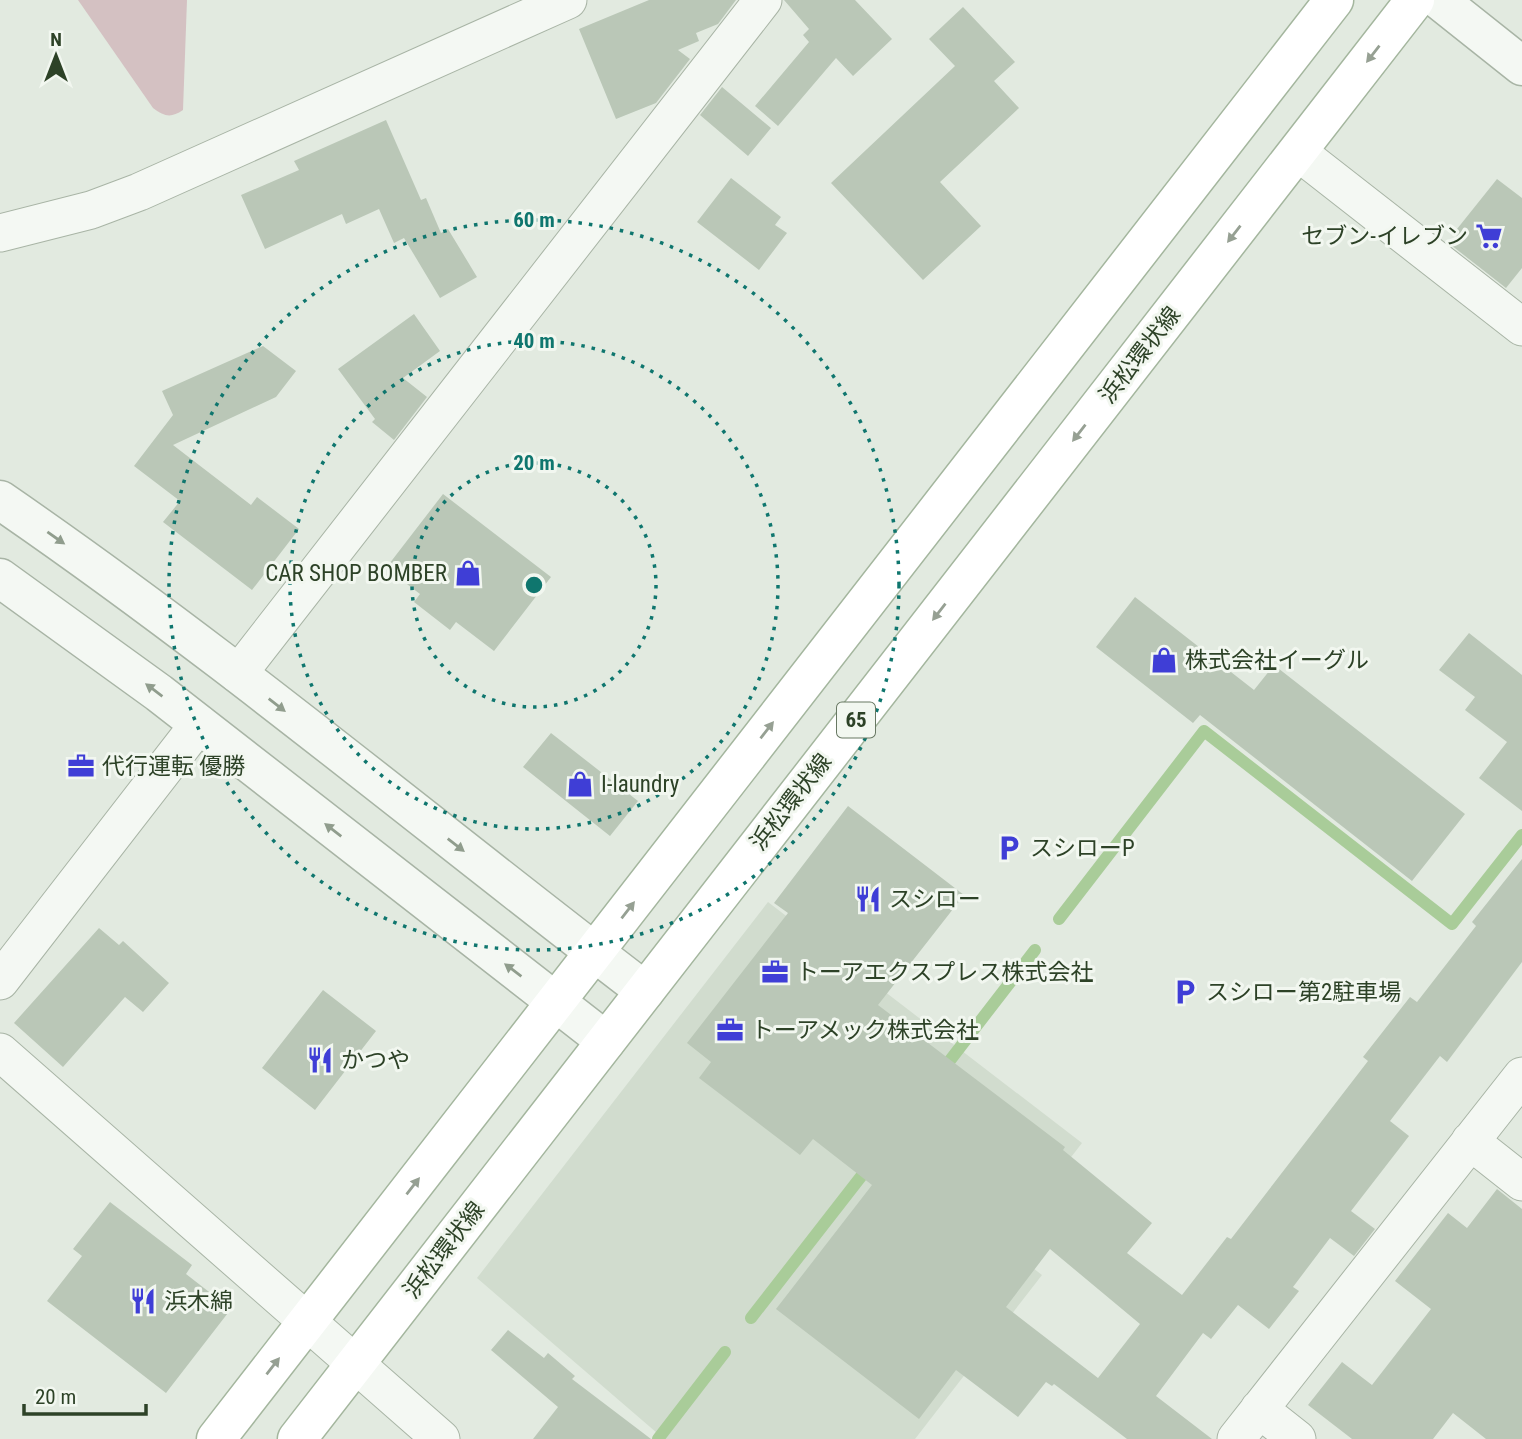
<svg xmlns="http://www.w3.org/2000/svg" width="1522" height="1439" font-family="'Roboto Condensed','Noto Sans JP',sans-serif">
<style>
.built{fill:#d1dcce}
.green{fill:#d4c1c2}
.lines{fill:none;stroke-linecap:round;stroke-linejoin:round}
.stream{stroke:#a9cc99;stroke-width:12}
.building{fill:#bac7b7;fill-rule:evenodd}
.minor-casing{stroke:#a8b4a5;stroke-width:39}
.tertiary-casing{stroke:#a8b4a5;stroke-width:41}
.primary-casing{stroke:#a4b69e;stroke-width:41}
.minor{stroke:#f4f8f3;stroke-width:37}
.tertiary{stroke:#f4f8f3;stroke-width:38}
.primary{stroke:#fff;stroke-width:38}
.oneway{fill:#96a093}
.oneway2{fill:#909d8d}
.ring{fill:none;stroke:#0f766e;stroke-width:3.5;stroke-dasharray:3.5 7}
.labels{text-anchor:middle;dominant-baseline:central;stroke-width:6;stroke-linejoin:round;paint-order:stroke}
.shield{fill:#f2f7f0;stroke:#687863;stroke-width:2}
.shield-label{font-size:21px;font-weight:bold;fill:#2d4227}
.poi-label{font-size:23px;fill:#2d4227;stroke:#f2f7f0;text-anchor:start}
.street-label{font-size:23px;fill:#2d4227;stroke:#f2f7f0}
.centre{fill:#0f766e;stroke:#f2f7f0;stroke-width:3.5}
.ring-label{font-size:21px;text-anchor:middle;font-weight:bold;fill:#0f766e;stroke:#f2f7f0;stroke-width:6;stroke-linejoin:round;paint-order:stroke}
</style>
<rect width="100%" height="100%" fill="#e2eae0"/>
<path class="built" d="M 768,902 L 1082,1143 L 1003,1245 L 1042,1275 L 915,1439 L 664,1439 L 477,1278 Z"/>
<path class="green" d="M 78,0 L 187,0 L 183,110 C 171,118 165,117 153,108 Z"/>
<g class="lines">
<path class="stream" d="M 1059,919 L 1204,731 L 1452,924 L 1522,835
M 941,1072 L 1035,950
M 751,1318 L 870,1165
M 658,1439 L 725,1352"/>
</g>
<path class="building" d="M 649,0 L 736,0 L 718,24 L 696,33 L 699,41 L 678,50 L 690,59 L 656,103 L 616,119 L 579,29 Z
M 784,0 L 855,0 L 892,39 L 853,76 L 836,58 L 778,126 L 755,106 L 809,42 L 803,35 L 809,29 Z
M 963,7 L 1015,62 L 994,81 L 1019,108 L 940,182 L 981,226 L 923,280 L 831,183 L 955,66 L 929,39 Z
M 722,87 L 771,128 L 748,156 L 700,115 Z
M 386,120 L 421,200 L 426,198 L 441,233 L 448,229 L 477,277 L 440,298 L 404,238 L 394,243 L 379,209 L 346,224 L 342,214 L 265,249 L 241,195 L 299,170 L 294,161 Z
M 731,178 L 781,217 L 775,225 L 787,233 L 759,270 L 697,222 Z
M 1497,179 L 1522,198 L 1522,268 L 1506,288 L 1451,245 L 1457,237 L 1453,234 Z
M 414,314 L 440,351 L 403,378 L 427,397 L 394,440 L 372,422 L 375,419 L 338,369 Z
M 263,346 L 296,371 L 276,397 L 173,445 L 251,505 L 257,497 L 299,529 L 252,590 L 163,522 L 180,501 L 134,466 L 173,415 L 162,391 Z
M 443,494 L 551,577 L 494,651 L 456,622 L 450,630 L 414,602 L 420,594 L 386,568 Z
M 1135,597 L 1254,690 L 1274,665 L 1465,814 L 1412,881 L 1200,715 L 1193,723 L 1096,647 Z
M 1469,633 L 1522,675 L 1522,811 L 1479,778 L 1507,742 L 1465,710 L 1475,697 L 1439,670 Z
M 551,733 L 638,801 L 610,836 L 523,767 Z
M 848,806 L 964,895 L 878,1005 L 1065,1147 L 1063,1150 L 1152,1223 L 1127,1253 L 1182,1295 L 1227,1237 L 1231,1239 L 1368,1061 L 1363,1057 L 1410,997 L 1417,1002 L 1476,926 L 1472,922 L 1522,859 L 1522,962 L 1447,1062 L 1440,1056 L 1390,1121 L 1409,1136 L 1351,1211 L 1375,1229 L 1354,1256 L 1330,1238 L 1293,1287 L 1299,1291 L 1269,1329 L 1238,1305 L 1211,1339 L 1203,1333 L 1156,1396 L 1212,1439 L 1127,1439 L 1054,1384 L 1052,1386 L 1046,1382 L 1018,1417 L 956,1370 L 919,1419 L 776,1309 L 872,1185 L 813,1139 L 800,1155 L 699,1078 L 711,1062 L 687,1043 L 788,913 L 774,903 ZM 1050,1249 L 1140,1324 L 1098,1378 L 1006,1307 Z
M 99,928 L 119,945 L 123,941 L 169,983 L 143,1012 L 125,997 L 63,1067 L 14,1023 Z
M 323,990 L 376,1031 L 315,1110 L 262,1068 Z
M 1497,1189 L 1522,1209 L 1522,1439 L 1486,1439 L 1453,1413 L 1433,1439 L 1352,1439 L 1308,1405 L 1342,1362 L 1372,1385 L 1431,1309 L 1395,1281 L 1448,1213 L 1467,1228 Z
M 110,1202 L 192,1265 L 186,1274 L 231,1309 L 166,1393 L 47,1301 L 82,1256 L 73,1249 Z
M 508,1330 L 544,1358 L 548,1353 L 575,1376 L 572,1379 L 651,1439 L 533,1439 L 558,1407 L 491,1350 Z"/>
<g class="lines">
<g class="minor-casing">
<path id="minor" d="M 1298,152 L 1522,327
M 0,233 L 91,210 L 139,192 L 568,0
M 238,674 L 763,0
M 0,981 L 199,724
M 0,1052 L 441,1439
M 1470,1141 L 1522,1182
M 1259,1409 L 1297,1439
M 1236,1439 L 1522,1076"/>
</g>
<g class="tertiary-casing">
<path id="tertiary" d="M 1439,0 L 1522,66
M 0,500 C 223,653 430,827 645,991
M 0,578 L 159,693 L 606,1041"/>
</g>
<g class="primary-casing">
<path id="primary" d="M 216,1439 L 1334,0
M 297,1439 L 1415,0"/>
</g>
<use href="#minor" class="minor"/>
<use href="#tertiary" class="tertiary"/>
<use href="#primary" class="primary"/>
</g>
<defs><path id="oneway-solid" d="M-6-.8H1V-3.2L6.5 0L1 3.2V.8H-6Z" transform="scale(1.75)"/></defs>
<g class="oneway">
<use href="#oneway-solid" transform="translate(1373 54) rotate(128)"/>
<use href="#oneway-solid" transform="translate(1234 234) rotate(128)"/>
<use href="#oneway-solid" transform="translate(1079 433) rotate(128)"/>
<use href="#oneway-solid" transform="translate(939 612) rotate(128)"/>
<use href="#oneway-solid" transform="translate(767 730) rotate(-52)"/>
<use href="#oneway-solid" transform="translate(628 910) rotate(-52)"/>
<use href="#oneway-solid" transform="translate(413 1186) rotate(-52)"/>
<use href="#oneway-solid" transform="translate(273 1366) rotate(-52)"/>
</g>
<g class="oneway2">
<use href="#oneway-solid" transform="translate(56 538) rotate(35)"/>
<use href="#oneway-solid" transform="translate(154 690) rotate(-143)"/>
<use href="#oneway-solid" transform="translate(277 705) rotate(38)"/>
<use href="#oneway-solid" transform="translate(333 830) rotate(-142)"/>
<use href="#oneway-solid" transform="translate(456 845) rotate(38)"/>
<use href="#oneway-solid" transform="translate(513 970) rotate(-143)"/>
</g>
<g class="ring">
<circle cx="534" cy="585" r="122"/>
<circle cx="534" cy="585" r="244"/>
<circle cx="534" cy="585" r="365"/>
</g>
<defs>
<g id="supermarket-bare" transform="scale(2.1)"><path d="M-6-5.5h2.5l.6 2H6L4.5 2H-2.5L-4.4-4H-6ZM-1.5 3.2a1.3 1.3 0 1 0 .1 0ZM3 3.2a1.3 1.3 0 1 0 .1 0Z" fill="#3f3ed6" stroke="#f2f7f0" stroke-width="2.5" paint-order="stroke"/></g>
<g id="shop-bare" transform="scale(2.1)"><path d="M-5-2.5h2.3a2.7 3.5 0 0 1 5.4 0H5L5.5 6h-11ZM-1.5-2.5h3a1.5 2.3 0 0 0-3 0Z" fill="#3f3ed6" stroke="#f2f7f0" stroke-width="2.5" paint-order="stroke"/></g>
<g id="office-bare" transform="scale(2.1)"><path d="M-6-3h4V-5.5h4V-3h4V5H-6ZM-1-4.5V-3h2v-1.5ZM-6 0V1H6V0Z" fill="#3f3ed6" stroke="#f2f7f0" stroke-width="2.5" paint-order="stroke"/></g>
<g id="parking-bare" transform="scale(2.1)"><path d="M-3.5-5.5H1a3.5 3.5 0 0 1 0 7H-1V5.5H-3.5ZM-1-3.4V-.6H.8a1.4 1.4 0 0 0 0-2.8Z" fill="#3f3ed6" stroke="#f2f7f0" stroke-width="2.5" paint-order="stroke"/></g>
<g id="restaurant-bare" transform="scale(2.1)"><path d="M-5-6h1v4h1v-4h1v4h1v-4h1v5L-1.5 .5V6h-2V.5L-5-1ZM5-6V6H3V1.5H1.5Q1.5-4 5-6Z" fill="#3f3ed6" stroke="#f2f7f0" stroke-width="2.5" paint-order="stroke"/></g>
</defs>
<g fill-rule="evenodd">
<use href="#supermarket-bare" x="1489" y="236"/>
<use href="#shop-bare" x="468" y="573"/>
<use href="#shop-bare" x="1164" y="660"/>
<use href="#office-bare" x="81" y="766"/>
<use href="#shop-bare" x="580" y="784"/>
<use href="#parking-bare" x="1009" y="848"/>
<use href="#restaurant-bare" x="868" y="899"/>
<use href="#office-bare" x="775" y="972"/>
<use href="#parking-bare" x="1185" y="992"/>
<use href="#office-bare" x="730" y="1030"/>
<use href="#restaurant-bare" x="320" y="1060"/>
<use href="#restaurant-bare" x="143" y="1301"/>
</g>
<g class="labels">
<rect class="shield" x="837" y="702.5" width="38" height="35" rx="5"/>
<g class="shield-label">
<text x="856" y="720">65</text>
</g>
<g class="poi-label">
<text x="1468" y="236" text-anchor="end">セブン-イレブン</text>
<text x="447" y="573" text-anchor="end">CAR SHOP BOMBER</text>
<text x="1185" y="660">株式会社イーグル</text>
<text x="102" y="766">代行運転 優勝</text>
<text x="601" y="784">I-laundry</text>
<text x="1030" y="848">スシローP</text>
<text x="889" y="899">スシロー</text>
<text x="796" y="972">トーアエクスプレス株式会社</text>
<text x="1206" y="992">スシロー第2駐車場</text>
<text x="751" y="1030">トーアメック株式会社</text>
<text x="341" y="1060">かつや</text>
<text x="164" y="1301">浜木綿</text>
</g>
<g class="street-label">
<text transform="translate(1140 355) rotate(-52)">浜松環状線</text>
<text transform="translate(791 802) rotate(-52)">浜松環状線</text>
<text transform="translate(444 1250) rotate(-52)">浜松環状線</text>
</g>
</g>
<circle cx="534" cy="585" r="10" class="centre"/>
<g class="ring-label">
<text x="534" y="227">60 m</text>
<text x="534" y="348">40 m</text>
<text x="534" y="470">20 m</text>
</g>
<g transform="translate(56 56)" stroke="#f2f7f0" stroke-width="5" paint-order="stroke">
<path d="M0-5L12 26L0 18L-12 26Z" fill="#2d4227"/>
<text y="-10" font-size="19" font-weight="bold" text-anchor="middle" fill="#2d4227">N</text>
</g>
<path d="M24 1404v10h122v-10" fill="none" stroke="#2d4227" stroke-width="3.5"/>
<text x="35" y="1404" font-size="21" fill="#2d4227" stroke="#f2f7f0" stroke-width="5" paint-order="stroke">20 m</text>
</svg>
